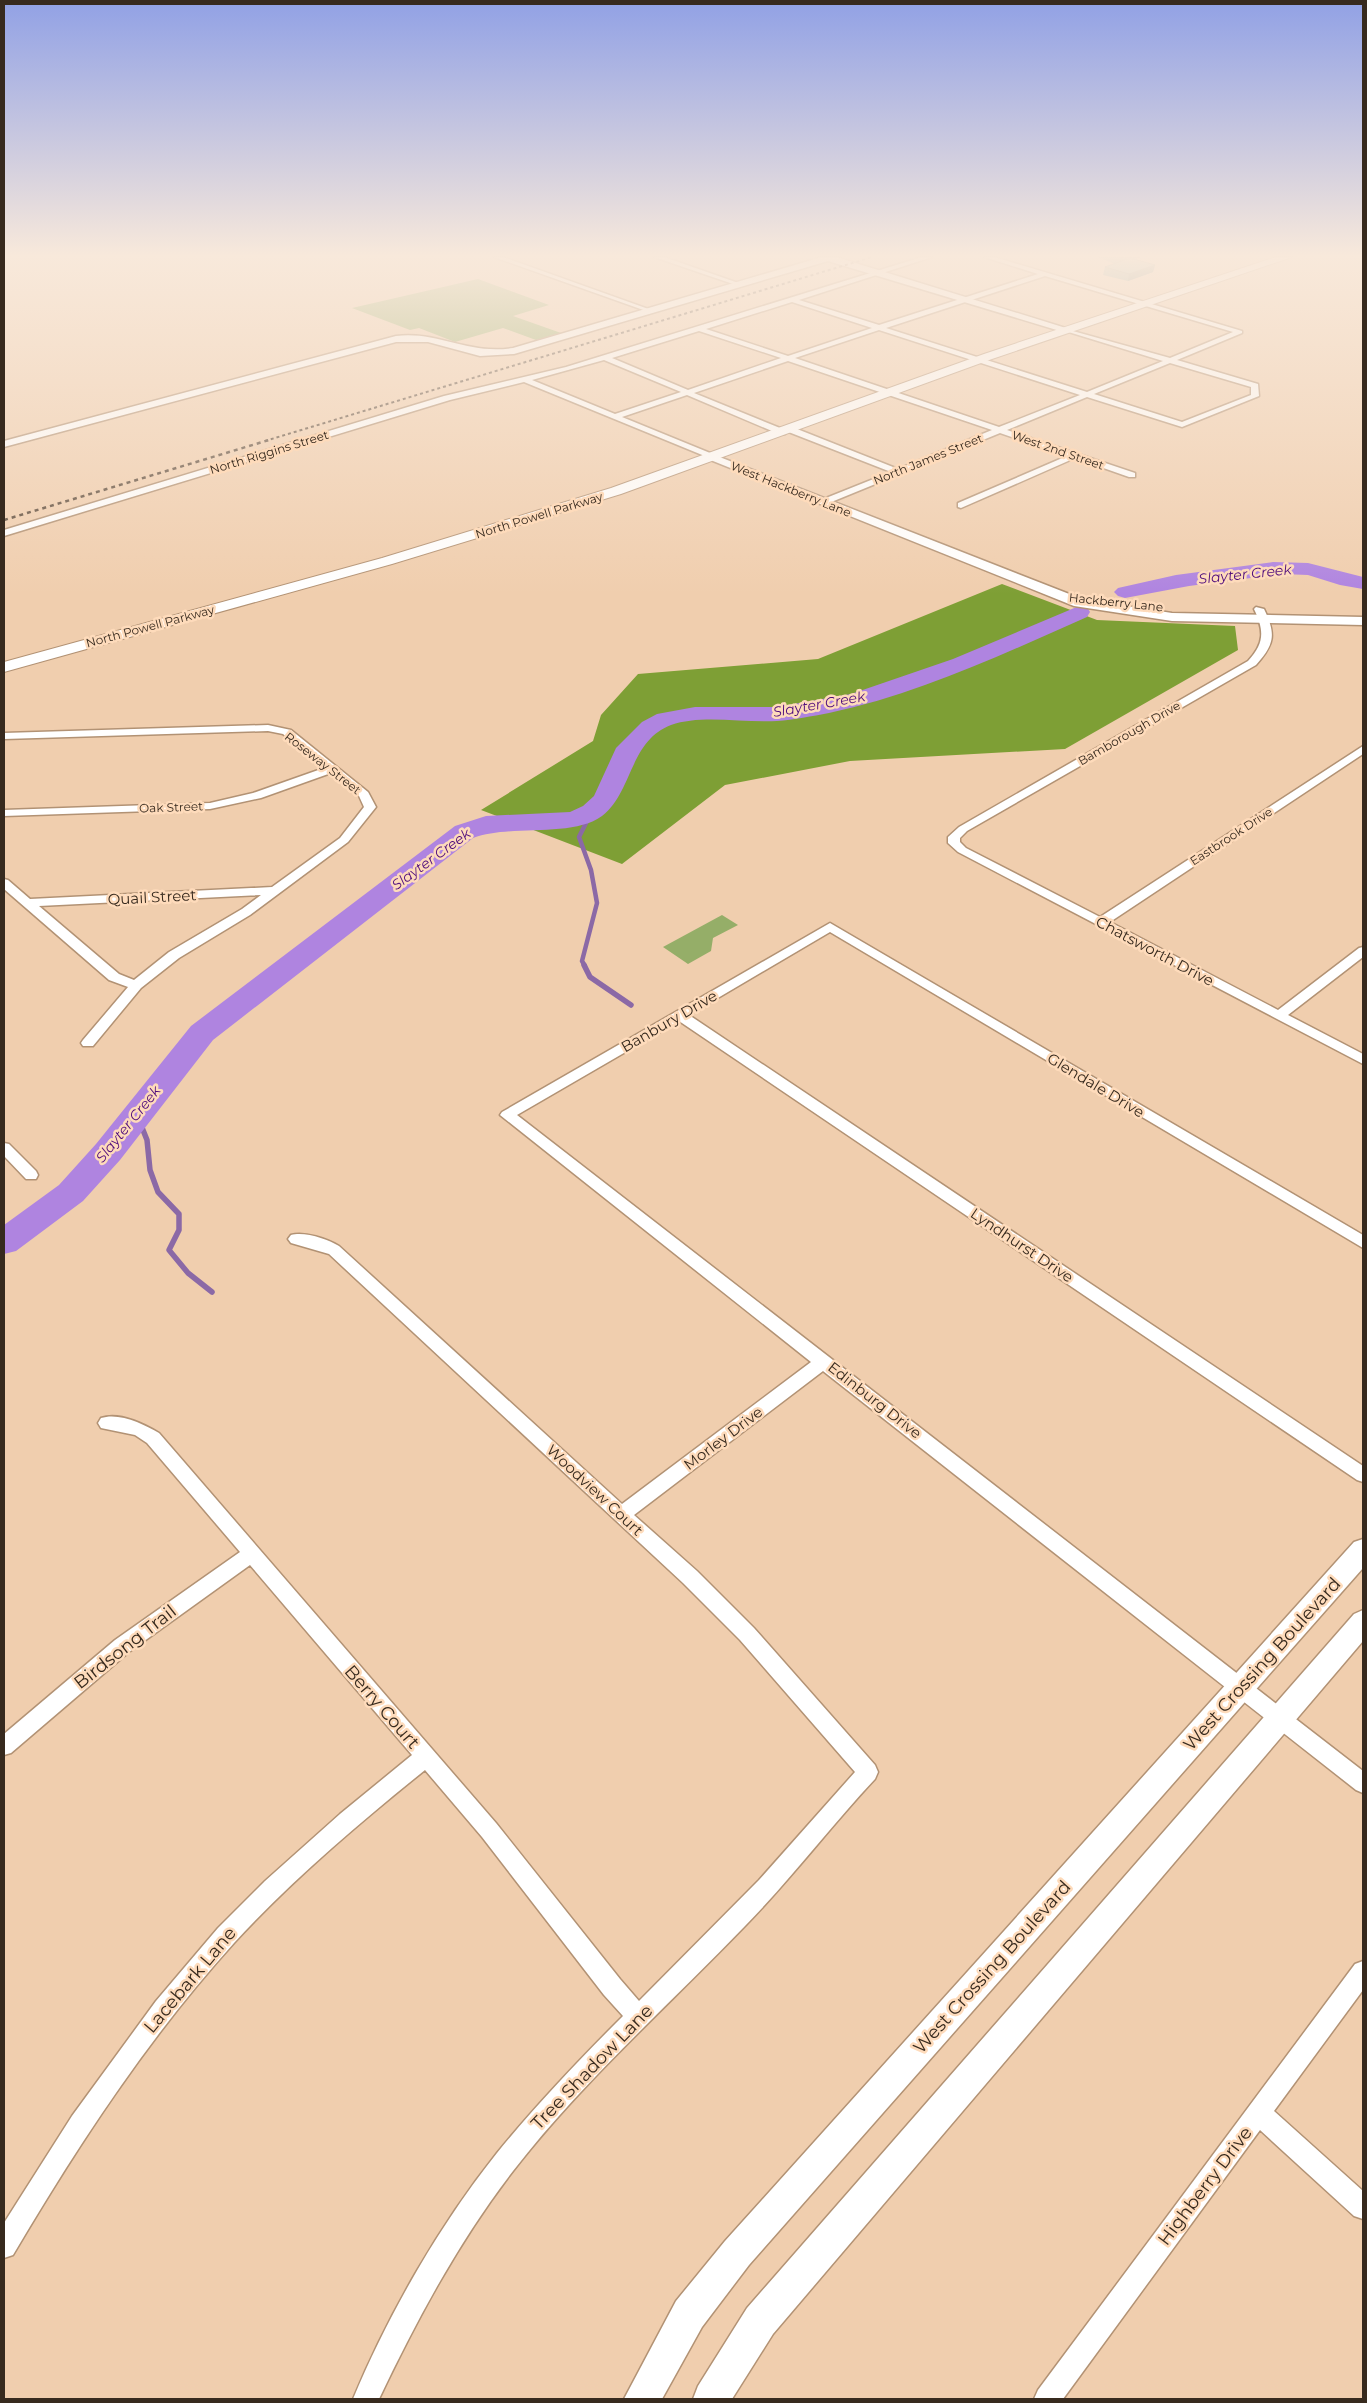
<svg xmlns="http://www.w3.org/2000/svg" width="1367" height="2403" font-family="Montserrat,sans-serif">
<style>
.green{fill:#95ae68}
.forest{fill:#7e9f35}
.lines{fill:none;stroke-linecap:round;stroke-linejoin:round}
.stream-far1{stroke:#8b69a6;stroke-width:4.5}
.stream{stroke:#8b69a6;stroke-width:5.5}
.river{fill:#af84e0;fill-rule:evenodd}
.street-casing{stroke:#b29274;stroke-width:3}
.secondary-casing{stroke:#b29274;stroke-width:3}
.primary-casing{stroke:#b29274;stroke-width:2}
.street{fill:#fff;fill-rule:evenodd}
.secondary{fill:#fff;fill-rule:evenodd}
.primary{fill:#fff;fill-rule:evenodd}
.rail-far1{stroke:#5d4b3b;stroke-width:2;stroke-dasharray:3 3;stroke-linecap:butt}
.rail{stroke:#5d4b3b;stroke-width:2.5;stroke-dasharray:4 4;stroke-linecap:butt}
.wall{fill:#6d9c95}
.shaded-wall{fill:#597f79}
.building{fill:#7fb5ad;stroke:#597f79}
.labels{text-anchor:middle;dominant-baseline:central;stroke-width:5;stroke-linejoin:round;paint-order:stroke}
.far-street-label{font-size:12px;fill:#372a1e;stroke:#fedbbb}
.far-water-label{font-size:14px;font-style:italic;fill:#4e0b7c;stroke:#fedbbb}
.street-label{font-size:15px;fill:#372a1e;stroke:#fedbbb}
.near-street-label{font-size:18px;fill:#372a1e;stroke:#fedbbb}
</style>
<rect width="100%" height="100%" fill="#f0ceae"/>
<path class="green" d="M 478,279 L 549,305 L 513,316 L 561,333 L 536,340 L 503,328 L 455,342 L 419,328 L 410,330 L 352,308 Z
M 722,915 L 738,925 L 713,938 L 711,951 L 688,964 L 663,947 Z"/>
<path class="forest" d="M 1002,584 L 1097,620 L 1235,626 L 1238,650 L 1065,749 L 850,761 L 725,785 L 622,864 L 481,810 L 593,741 L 601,715 L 638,674 L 818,659 Z"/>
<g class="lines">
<path class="stream-far1" d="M 585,966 L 582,961 L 597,903 L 591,870 L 579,837 L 592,811"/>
<path class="stream" d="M 584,965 L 590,977 L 631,1005
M 137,1115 L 147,1140 L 150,1170 L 158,1192 L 179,1214 L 179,1230 L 169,1250 L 188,1273 L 212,1292"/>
<path class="river" d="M 1273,562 L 1308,563 L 1363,577 L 1363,589 L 1340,585 L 1308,575 L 1282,574 L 1189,586 L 1125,598 L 1118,596 L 1114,592 L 1118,588 L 1176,575 Z
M 1079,606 L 1087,607 L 1090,612 L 1087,617 C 1003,654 919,694 829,713 C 812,716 794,720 777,721 C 744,723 701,714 671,725 C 629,741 633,792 602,816 C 572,838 511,824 473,838 L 213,1040 L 120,1160 L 83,1201 L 16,1251 L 4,1254 L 4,1225 L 59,1185 L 96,1144 L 191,1026 L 455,826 L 486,816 L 570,812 L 583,806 L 594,796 L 616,748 L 642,722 L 657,714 L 695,707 L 777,707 L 851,694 L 953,659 Z"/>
<g class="street-casing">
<path id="street" d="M 494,257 L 503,257 L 654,311 L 649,312 Z
M 654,257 L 664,257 L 744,285 L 739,286 Z
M 922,257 L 932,257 L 799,300 L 879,325 L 1038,274 L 984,257 L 994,257 L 1242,331 L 1242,333 L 1177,360 L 1258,384 L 1259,396 L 1182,427 L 1087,397 L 1007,430 L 1135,473 L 1135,477 L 1129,477 L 1075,458 L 961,508 L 958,507 L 958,503 L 1067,456 L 1000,433 L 824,505 L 820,502 L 821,500 L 891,472 L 786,431 L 786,427 L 792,427 L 898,469 L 992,430 L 788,361 L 694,393 L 785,430 L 785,434 L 779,434 L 687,395 L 622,417 L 715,455 L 715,459 L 712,459 L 524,382 L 450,400 L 4,536 L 4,530 L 444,396 L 566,367 ZM 1045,276 L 1233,332 L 1170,358 L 1062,328 L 1062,330 L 1163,361 L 1087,392 L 886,328 ZM 792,302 L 872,328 L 788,356 L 706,329 ZM 879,330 L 1080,395 L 999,427 L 795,358 ZM 699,331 L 781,358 L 688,390 L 612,358 ZM 604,360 L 681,392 L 615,414 L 532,380 ZM 1170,363 L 1251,387 L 1251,395 L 1182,422 L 1094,394 Z
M 1256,607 L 1264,609 C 1276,634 1275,644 1256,665 L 967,831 L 960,838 L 960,842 L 966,848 L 1100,917 L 1363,746 L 1363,754 L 1110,922 L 1278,1010 L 1359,948 L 1363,947 L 1363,957 L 1288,1015 L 1363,1054 L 1363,1064 L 958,852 L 948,843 L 948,837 L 959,827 L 1248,661 C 1265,643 1264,630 1254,609 Z
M 268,725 L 291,730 L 368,792 L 376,807 L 348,842 L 250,915 L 179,958 L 141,988 L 93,1046 L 83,1046 L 81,1043 L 83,1040 L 128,987 L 109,980 L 4,889 L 4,879 L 8,880 L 30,899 L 272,887 L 340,838 L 364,807 L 359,796 L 331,773 L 261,798 L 210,809 L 4,816 L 4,810 L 210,803 L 253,793 L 324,768 L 283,734 L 268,731 L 4,739 L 4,733 ZM 261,895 L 242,909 L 169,952 L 134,980 L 119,974 L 39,906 Z
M 830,923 L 1363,1235 L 1363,1248 L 830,932 L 689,1015 L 1363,1466 L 1363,1482 L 1357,1480 L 679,1021 L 517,1115 L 1363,1771 L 1363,1793 L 1356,1790 L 823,1371 L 634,1515 L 697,1571 L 754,1628 L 875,1765 L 878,1772 L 875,1779 C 830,1827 791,1879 745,1926 C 667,2007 582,2082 513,2171 C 459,2241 417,2319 379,2399 L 353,2399 C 389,2313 439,2226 497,2153 C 536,2105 579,2060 623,2016 L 604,1995 L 482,1837 L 425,1770 C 358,1824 292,1880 234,1943 C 148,2038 78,2145 13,2255 L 4,2258 L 4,2223 L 72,2116 L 156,2001 L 218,1928 L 265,1881 L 340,1814 L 412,1755 L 250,1565 L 129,1652 L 11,1753 L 4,1755 L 4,1734 L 115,1640 L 240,1552 L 147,1443 L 135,1435 L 101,1428 L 98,1423 L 101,1418 C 119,1412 144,1424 159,1433 L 496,1823 L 620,1979 L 639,2001 L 759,1880 L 855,1772 L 740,1640 L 683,1583 L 329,1254 L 291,1243 L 288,1239 L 291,1235 C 304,1231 328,1239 339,1246 L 622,1504 L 811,1362 L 500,1115 L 502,1112 Z
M 4,1143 L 9,1144 L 36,1171 L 38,1175 L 36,1179 L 26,1179 L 4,1156 Z
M 1363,1961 L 1363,1990 L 1274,2111 L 1363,2191 L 1363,2219 L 1354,2216 L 1260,2130 L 1063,2399 L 1034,2399 L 1038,2390 L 1355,1964 Z"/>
</g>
<g class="secondary-casing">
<path id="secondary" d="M 822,257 L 836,257 L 1069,329 L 1068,331 L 1060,331 L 828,261 L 514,354 L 480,356 L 428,342 L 396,342 L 4,447 L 4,441 L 396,336 C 439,331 467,355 513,348 Z
M 712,454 L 1082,599 L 1172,613 L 1363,617 L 1363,625 L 1172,621 L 1074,606 L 708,459 L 706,457 L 708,455 Z
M 1363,1539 L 1363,1568 L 749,2265 L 702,2327 L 662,2399 L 624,2399 L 676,2301 L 725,2241 L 1354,1542 Z
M 1363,1610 L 1363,1641 L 773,2334 L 732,2399 L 693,2399 L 698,2386 L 747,2308 L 1354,1614 Z"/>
</g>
<g class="primary-casing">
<path id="primary" d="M 1276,257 L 1292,257 L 992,359 L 621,494 L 392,564 L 4,672 L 4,662 L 382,558 L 611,488 L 984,354 Z"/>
</g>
<use href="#street" class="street"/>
<use href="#secondary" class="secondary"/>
<use href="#primary" class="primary"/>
<path class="rail-far1" d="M 265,441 L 872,257"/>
<path class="rail" d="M 4,520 L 269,440"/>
</g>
<path class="wall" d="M 1098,257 L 1141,257 L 1135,259 L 1155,265 L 1153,272 L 1128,281 L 1103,275 L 1105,267 L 1115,264 Z"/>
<path class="shaded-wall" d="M 1120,257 L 1141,257 L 1119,265 Z
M 1155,265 L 1153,272 L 1128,281 L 1129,274 Z"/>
<path class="building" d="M 1130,258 L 1155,265 L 1129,274 L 1105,267 Z"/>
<linearGradient id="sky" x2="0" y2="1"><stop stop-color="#91a1e5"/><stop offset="0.43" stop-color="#f8e9db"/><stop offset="1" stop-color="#f8e9db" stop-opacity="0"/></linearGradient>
<rect width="1367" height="594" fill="url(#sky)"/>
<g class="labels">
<g class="far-street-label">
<text transform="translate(1058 450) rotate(19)">West 2nd Street</text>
<text transform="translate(269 452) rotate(-17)">North Riggins Street</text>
<text transform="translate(928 459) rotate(-22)">North James Street</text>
<text transform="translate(791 489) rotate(22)">West Hackberry Lane</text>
<text transform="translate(539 515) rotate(-17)">North Powell Parkway</text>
<text transform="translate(1116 602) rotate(6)">Hackberry Lane</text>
<text transform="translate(150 626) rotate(-15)">North Powell Parkway</text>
<text transform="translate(1129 733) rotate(-30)">Bamborough Drive</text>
<text transform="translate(323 763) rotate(38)">Roseway Street</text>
<text transform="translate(171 807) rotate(-2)">Oak Street</text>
<text transform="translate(1231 836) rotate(-33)">Eastbrook Drive</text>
</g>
<g class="far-water-label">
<text transform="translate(1245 574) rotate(-6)">Slayter Creek</text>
<text transform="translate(819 704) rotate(-10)">Slayter Creek</text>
<text transform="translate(431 859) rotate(-36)">Slayter Creek</text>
<text transform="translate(128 1124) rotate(-51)">Slayter Creek</text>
</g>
<g class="street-label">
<text transform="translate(152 897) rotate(-3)">Quail Street</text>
<text transform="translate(1155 951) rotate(28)">Chatsworth Drive</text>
<text transform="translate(669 1021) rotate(-30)">Banbury Drive</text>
<text transform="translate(1096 1085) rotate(31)">Glendale Drive</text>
<text transform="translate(1022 1245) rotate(34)">Lyndhurst Drive</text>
<text transform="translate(875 1400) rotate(38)">Edinburg Drive</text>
<text transform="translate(723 1438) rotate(-37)">Morley Drive</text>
<text transform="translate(595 1490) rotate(43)">Woodview Court</text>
</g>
<g class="near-street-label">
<text transform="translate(125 1647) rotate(-38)">Birdsong Trail</text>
<text transform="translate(1262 1664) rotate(-48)">West Crossing Boulevard</text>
<text transform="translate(382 1707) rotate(49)">Berry Court</text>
<text transform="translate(992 1967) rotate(-48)">West Crossing Boulevard</text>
<text transform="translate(190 1980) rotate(-50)">Lacebark Lane</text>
<text transform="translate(592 2067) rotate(-46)">Tree Shadow Lane</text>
<text transform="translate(1205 2186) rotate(-53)">Highberry Drive</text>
</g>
</g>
<rect width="1367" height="2403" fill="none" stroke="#372a1e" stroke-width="10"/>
</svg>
